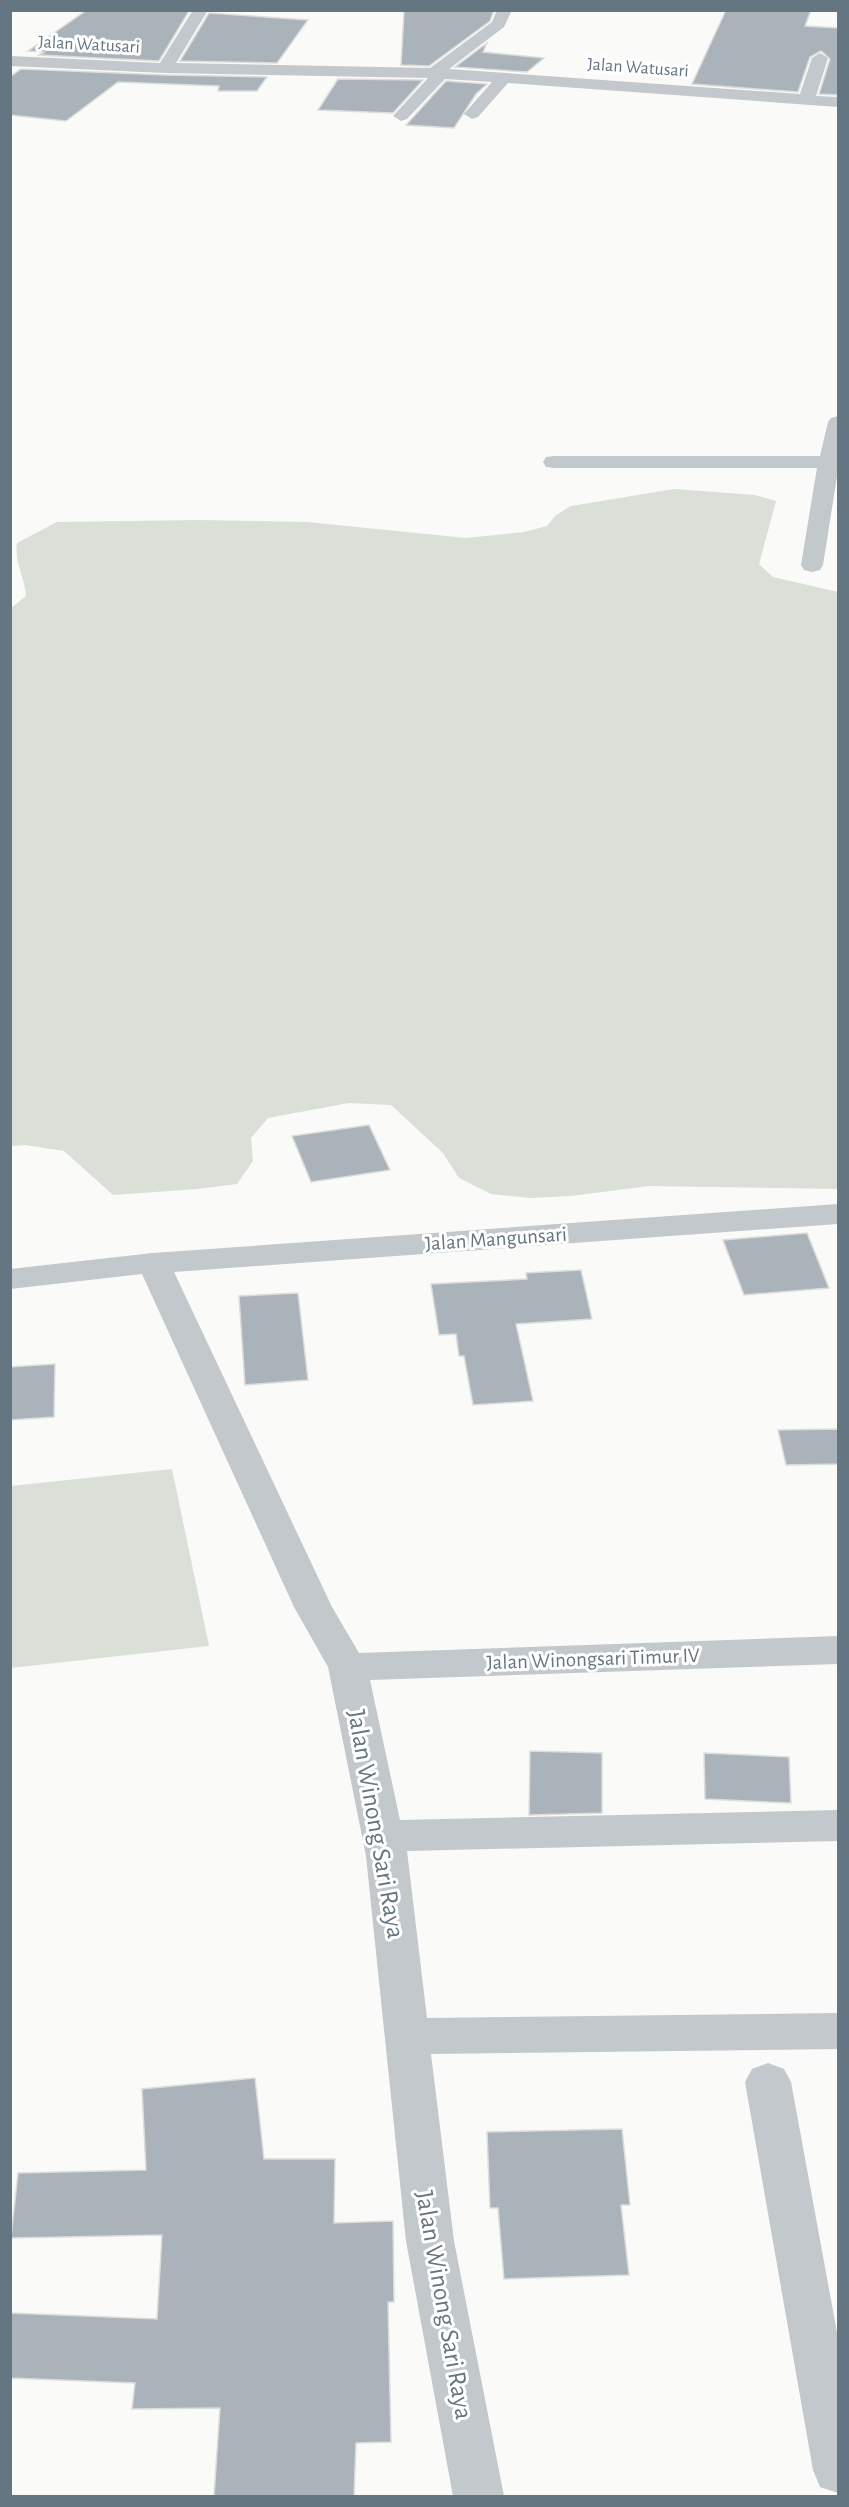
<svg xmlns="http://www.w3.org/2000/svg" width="849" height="2507" font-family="'Alegreya Sans',sans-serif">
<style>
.green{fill:#dadfd7}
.building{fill:#aab3b9;stroke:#dcdcda;stroke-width:1.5}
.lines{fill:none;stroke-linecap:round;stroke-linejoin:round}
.minor{fill:#c3c8cc;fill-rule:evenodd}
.labels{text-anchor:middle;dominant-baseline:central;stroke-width:6;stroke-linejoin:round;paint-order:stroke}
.far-street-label{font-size:18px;fill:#657683;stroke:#fff}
.street-label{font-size:21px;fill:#657683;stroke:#fff}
.near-street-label{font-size:26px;fill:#657683;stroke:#fff}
</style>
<rect width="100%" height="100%" fill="#fafaf8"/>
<path class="green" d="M 674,489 L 755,495 L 776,501 L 759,564 L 773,577 L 838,592 L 838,1189 L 649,1186 L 571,1196 L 531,1198 L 491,1194 L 459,1178 L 443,1153 L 391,1105 L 349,1103 L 268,1118 L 251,1138 L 253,1161 L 237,1184 L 197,1189 L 113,1195 L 64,1151 L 25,1145 L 11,1146 L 10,609 L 26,596 C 25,577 14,562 17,543 L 57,522 L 198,520 L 307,522 L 466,538 L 524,532 L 547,526 L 556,515 L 571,506 Z
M 172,1469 L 209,1646 L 11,1668 L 11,1486 Z"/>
<path class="building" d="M 87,10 L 176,10 L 189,11 L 159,61 L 39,55 L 44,52 L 28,51 Z
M 435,10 L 494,10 L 490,21 L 429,66 L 401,65 L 404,11 Z
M 726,10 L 811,10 L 805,26 L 838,28 L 838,95 L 819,94 L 830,59 L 821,51 L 810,57 L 798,92 L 692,84 Z
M 209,13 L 308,20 L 277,63 L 180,61 Z
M 487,43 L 483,52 L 544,58 L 527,72 L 455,67 Z
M 21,69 L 165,75 L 267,77 L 257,91 L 218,91 L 219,86 L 118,82 L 66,121 L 10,115 L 10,77 Z
M 338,79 L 423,80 L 393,113 L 318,110 Z
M 446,81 L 487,84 L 476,94 L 454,128 L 406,125 Z
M 369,1125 L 390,1170 L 311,1182 L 292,1136 Z
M 807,1233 L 829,1288 L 744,1295 L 723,1240 Z
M 581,1270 L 592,1319 L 516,1324 L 533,1401 L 473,1405 L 464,1356 L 459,1356 L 456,1334 L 439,1335 L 431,1284 L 527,1279 L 526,1273 Z
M 298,1293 L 308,1380 L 245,1385 L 239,1296 Z
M 55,1364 L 54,1417 L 10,1420 L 10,1367 Z
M 838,1429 L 838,1464 L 786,1465 L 778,1430 Z
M 530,1751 L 602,1753 L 602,1813 L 529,1815 Z
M 704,1753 L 789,1757 L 791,1803 L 705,1799 Z
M 255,2078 L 264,2159 L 335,2159 L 334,2223 L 393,2221 L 394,2302 L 388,2302 L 391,2442 L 356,2443 L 354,2496 L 214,2496 L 220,2408 L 132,2409 L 135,2383 L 10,2378 L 10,2313 L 157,2319 L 162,2235 L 11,2238 L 18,2173 L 146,2170 L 142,2089 Z
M 622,2129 L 630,2205 L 621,2205 L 629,2275 L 504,2279 L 498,2208 L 490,2208 L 487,2132 Z"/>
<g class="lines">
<path class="minor" d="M 193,10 L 208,10 L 176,63 L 430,68 L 492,22 L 497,10 L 512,10 L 504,27 L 449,69 L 800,94 L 812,58 L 820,53 L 828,58 L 816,96 L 838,97 L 838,107 L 508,83 L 478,117 L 472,119 L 464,114 L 492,82 L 445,79 L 407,119 L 401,121 L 393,116 L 428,78 L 165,73 L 10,66 L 10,56 L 160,63 Z
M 838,416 L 838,470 L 823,565 L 820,570 L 812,572 L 804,570 L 801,565 L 817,468 L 554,468 L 546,467 L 543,462 L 546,457 L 554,456 L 820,456 L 828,422 L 831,418 Z
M 838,1204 L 838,1224 L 174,1272 L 332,1607 L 359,1653 L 838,1636 L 838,1664 L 370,1680 L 400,1820 L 838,1810 L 838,1841 L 407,1851 L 427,2018 L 838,2013 L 838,2049 L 431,2054 L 454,2241 L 504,2496 L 453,2496 L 406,2241 L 366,1856 L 328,1667 L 294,1607 L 142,1274 L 10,1289 L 10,1269 L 153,1253 Z
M 768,2063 L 784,2069 L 791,2082 L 838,2338 L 838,2493 L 820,2487 L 813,2470 L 745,2082 L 752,2069 Z"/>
</g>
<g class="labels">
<g class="far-street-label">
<text transform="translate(89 45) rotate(3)">Jalan Watusari</text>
<text transform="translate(638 68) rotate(4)">Jalan Watusari</text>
</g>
<g class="street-label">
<text transform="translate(496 1239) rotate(-4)">Jalan Mangunsari</text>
<text transform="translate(593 1659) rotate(-2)">Jalan Winongsari Timur IV</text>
</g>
<g class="near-street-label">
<text transform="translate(376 1824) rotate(80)">Jalan Winong Sari Raya</text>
<text transform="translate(444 2305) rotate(80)">Jalan Winong Sari Raya</text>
</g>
</g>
<rect width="849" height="2507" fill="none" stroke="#657683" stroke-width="24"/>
</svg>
